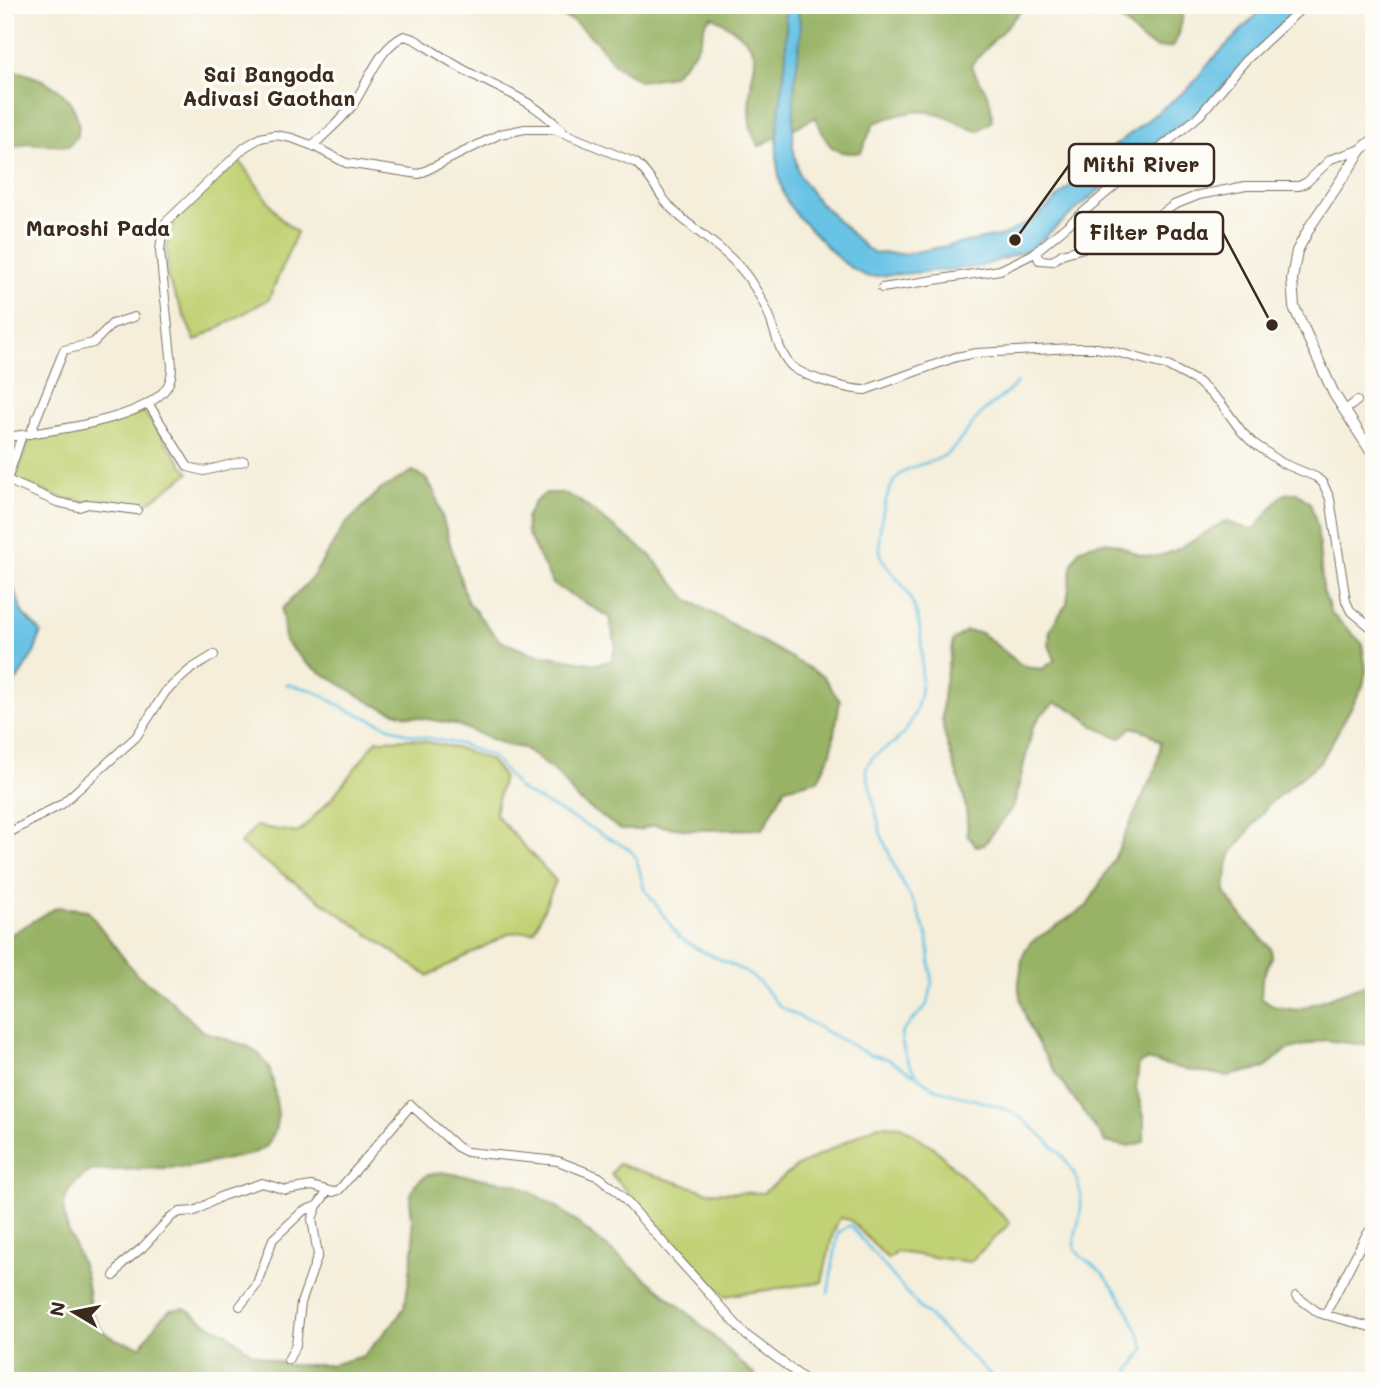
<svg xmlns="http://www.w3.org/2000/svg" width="1379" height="1386" font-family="Mali,sans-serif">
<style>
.green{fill:#c1d174;stroke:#7e7e49;stroke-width:2}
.forest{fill:#98b366;stroke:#6a6e42;stroke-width:2}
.water{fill:#67c3e5;stroke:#517682;stroke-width:2}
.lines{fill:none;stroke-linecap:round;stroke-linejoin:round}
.stream{stroke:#67c3e5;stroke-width:2.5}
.minor-casing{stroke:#7c6f60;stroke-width:10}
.major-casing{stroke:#7c6f60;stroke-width:12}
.minor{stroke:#fff;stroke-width:8}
.major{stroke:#fff;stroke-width:10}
.labels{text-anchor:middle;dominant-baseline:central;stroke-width:7;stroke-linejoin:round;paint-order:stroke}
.neighbourhood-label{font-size:21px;font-weight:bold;fill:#3b2a1e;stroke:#fdfcf7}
.leader{fill:none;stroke:#3b2a1e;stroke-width:2.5}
.callout-dot{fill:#3b2a1e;stroke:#fdfcf7;stroke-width:2.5}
.callout{fill:#fdfcf7;stroke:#3b2a1e;stroke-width:2.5}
.callout-label{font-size:21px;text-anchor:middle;font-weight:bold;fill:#3b2a1e}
</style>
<rect width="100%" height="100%" fill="#fdfcf7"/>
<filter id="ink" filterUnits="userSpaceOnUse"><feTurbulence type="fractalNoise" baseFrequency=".0143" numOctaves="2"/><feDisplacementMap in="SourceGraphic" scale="14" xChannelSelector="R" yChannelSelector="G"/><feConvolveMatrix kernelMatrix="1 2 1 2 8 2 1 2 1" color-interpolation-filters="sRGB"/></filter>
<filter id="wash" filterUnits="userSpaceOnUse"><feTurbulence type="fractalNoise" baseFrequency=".00686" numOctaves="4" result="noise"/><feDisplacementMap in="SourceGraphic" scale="28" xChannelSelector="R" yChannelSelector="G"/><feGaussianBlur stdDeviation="1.57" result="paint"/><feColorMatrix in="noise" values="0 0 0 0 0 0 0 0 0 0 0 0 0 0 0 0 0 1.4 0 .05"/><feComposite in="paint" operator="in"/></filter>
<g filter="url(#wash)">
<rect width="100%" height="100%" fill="#f4eeda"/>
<path class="green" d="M 239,160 L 281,219 L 297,232 L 269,299 L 195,341 L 167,277 L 167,244 L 176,219 Z
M 143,411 L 189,473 L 141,508 L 65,499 L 15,480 L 29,439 L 99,428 Z
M 413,739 L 460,749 L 490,760 L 503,776 L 495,814 L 556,881 L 534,931 L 510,933 L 428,976 L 240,844 L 256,826 L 298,833 L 331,799 L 377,740 Z
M 878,1125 L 901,1126 L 932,1146 L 1010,1223 L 970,1262 L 896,1252 L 888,1259 L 850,1220 L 840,1218 L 833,1233 L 822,1282 L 725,1296 L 611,1174 L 618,1164 L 708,1192 L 763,1193 L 796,1167 Z"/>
<path class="forest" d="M 536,5 L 876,5 L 898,8 L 906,5 L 1026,5 L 971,65 C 982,91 992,90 992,121 L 978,131 C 962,127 949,116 936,113 C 915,108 893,116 874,123 L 861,152 C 830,157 826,142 816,117 L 759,146 C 745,125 749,102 752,78 C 753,72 756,62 755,56 C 751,37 727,25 712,16 L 705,23 L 701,39 L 693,54 L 672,76 L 640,81 L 614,64 L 596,41 L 573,21 Z
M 1107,5 L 1185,5 L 1179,34 L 1173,47 L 1156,48 L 1142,40 Z
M 5,69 C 35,74 72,88 78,122 C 80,132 76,140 68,146 L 27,143 L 5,150 Z
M 413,471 L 426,479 L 435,493 L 467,601 L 500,641 L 531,653 L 596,664 L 611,661 L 616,646 L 609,617 L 553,584 L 527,533 L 526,518 L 534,503 L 546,493 L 562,493 L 577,499 L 649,554 L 687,599 L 823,676 L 840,701 L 831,753 L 818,780 L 785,788 L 763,829 L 689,830 L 653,825 L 639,830 L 621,830 L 577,799 L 559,775 L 524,748 L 506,745 L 455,724 L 404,715 L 375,705 L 307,664 L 285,641 L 282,609 L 312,578 L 344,526 L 380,490 Z
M 1289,493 L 1297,493 L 1310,503 L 1317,525 L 1323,590 L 1331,613 L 1362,643 L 1366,670 L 1363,686 L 1322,760 L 1269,804 L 1232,853 L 1227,868 L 1225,892 L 1239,913 L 1271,949 L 1272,957 L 1262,979 L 1261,998 L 1273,1006 L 1297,1010 L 1374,981 L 1374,1046 L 1324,1040 L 1286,1050 L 1265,1068 L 1227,1076 L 1188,1070 L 1146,1060 L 1139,1064 L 1136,1088 L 1144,1116 L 1144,1141 C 1131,1149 1119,1145 1105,1142 C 1077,1100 1024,1041 1019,990 C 1018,984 1020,975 1021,969 C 1022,958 1023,952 1030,943 L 1087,906 L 1115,857 L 1156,767 L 1161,743 L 1148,732 L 1132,727 L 1120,738 C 1112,734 1101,731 1094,726 C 1082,716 1071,706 1054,703 L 1042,714 L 1033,727 L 1014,805 L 984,845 L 976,846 L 967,835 C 970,799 954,771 945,736 C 937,708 948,668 953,640 L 966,631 L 981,633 L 1019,663 L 1026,667 L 1042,669 L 1055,660 L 1049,645 L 1050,629 L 1067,603 L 1072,564 L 1079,550 C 1124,528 1124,561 1157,556 C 1179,553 1206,531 1226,521 L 1248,529 L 1256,528 L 1281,496 Z
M 57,907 L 87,910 L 136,974 L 163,993 L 202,1031 L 247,1046 L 260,1055 L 269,1068 L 273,1082 L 278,1114 L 275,1131 L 267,1146 L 252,1154 L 190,1167 L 91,1171 C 41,1201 73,1233 85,1274 C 89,1289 88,1314 98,1326 C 110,1340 124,1342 141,1346 L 159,1320 L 170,1310 L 185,1308 L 211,1326 L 226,1332 L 252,1353 L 288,1365 L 331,1365 L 363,1356 L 396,1320 L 405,1306 L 414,1244 L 410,1198 L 415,1184 L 427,1175 L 441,1172 L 516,1184 L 559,1208 L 687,1312 L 761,1381 L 5,1381 L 5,938 Z"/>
<path class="water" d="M 782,5 L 797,5 L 801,31 L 794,88 L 793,147 L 799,175 L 817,200 L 865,247 L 875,253 L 905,254 L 1004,235 L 1036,218 L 1103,155 L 1190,87 L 1208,64 L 1266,5 L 1300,5 L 1198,113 L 1151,146 L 1029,250 L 978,267 L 869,277 C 845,268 832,252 815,234 C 805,223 791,212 785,197 C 767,156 784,96 786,53 C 786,37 788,20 782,5 Z
M 5,572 L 9,576 L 23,614 L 41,632 L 35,651 L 9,692 L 5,695 Z"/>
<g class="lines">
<path class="stream" d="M 1017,382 C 1008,395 996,399 985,410 C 971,422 962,442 947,454 C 932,465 907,463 895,480 C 884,496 873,545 884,562 C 895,577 906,586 914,606 C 923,630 923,658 921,685 C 920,704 911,729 896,741 C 884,751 870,754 866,770 L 881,834 L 898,875 L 916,907 L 928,938 L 932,984 L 929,999 L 926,1006 L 901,1033 C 907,1106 969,1088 1017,1115 C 1024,1119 1031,1127 1038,1132 C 1061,1152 1083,1174 1081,1208 C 1081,1221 1071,1237 1076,1250 C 1080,1259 1093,1263 1100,1271 C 1121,1293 1134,1321 1145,1349 L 1122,1381
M 286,684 L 312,690 L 348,710 L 407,734 L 460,744 L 493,757 L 519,789 L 629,849 L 636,857 L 644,888 L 679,937 L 696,948 L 742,970 L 759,982 L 779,1006 L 868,1054 L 888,1059 L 914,1075
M 828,1293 L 838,1233 L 850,1225 L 920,1308 L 997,1381"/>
</g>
</g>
<g filter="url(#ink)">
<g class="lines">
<g class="minor-casing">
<path id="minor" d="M 313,146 C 325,133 341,121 352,106 C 368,84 377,49 404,36 L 414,39 C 433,51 451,63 470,73 C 509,94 529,98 562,130
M 1036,252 L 1039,260 L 1053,261 L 1062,254 L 1112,240 L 1125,240 L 1174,205 L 1199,195 L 1246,186 L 1299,186 L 1307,182 L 1331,159 L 1362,149
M 882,288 L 1000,270 L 1033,254 L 1200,115 L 1245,61 L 1305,5
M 148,403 L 188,467 L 204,471 L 244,461
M 1344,411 L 1357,401
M 30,434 L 64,350 L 93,343 L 112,324 L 134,317
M 22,435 L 7,480 L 57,502 L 79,507 L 88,504 L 137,510
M 5,437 C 44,432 145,421 167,387 C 171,380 172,374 172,366 L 160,251 L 163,225 L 245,147 L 260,138 L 275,135 L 292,138 L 313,146 L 346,163 L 419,174 L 500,134 L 525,129 L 554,129 L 636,163 C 652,176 658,195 672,209 C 698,235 731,251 751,282 C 758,292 764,304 769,315 C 775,331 780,358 794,368 C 808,378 849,390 865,390 L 956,357 L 977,353 L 1073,348 L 1097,348 L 1116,352 L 1168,366 L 1198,382 L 1220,402 L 1242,432 L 1252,442 L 1282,463 L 1316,477 L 1323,483 L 1330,499 L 1346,601 L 1350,610 L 1374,630
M 5,835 L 62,804 L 136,737 L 166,691 L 191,669 L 214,655
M 114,1276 L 122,1264 L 142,1248 L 172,1216 L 180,1212 L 195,1211 L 222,1196 L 262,1183 L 286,1190 L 312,1186 L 333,1192 L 339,1190 L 411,1105 L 457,1147 L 467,1152 L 558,1161 L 599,1177 L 617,1191 L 746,1335 L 807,1381
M 1296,1296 L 1319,1313 L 1374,1328
M 240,1306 L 256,1286 L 273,1239 L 303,1211 L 317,1206
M 1325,1315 L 1365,1237 L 1374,1225
M 288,1360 L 296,1345 L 301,1303 L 318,1255 L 312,1219 L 317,1206 L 328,1191"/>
</g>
<g class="major-casing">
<path id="major" d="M 1374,139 L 1362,149 L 1311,225 L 1297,251 L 1292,279 L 1294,307 L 1334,394 L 1374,456"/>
</g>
<use href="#minor" class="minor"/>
<use href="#major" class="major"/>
</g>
</g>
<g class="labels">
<g class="neighbourhood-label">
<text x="269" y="73">Sai Bangoda<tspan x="269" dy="24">Adivasi Gaothan</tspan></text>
<text x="98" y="227">Maroshi Pada</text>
</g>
</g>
<path class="leader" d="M1015 240L1069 165M1272 325L1223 233"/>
<g class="callout-dot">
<circle cx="1015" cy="240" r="7"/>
<circle cx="1272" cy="325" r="7"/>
</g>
<g class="callout">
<rect x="1069" y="144" width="145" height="42" rx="7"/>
<rect x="1075" y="212" width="148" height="42" rx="7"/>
</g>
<g class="callout-label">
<text x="1141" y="172">Mithi River</text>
<text x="1149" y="240">Filter Pada</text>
</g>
<rect width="1379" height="1386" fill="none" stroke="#fdfcf7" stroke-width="28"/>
<g transform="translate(74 1312) rotate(280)" stroke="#fdfcf7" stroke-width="5" paint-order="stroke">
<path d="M0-5L12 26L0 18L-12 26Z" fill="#3b2a1e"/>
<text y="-10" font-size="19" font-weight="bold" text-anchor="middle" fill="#3b2a1e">N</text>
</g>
</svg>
